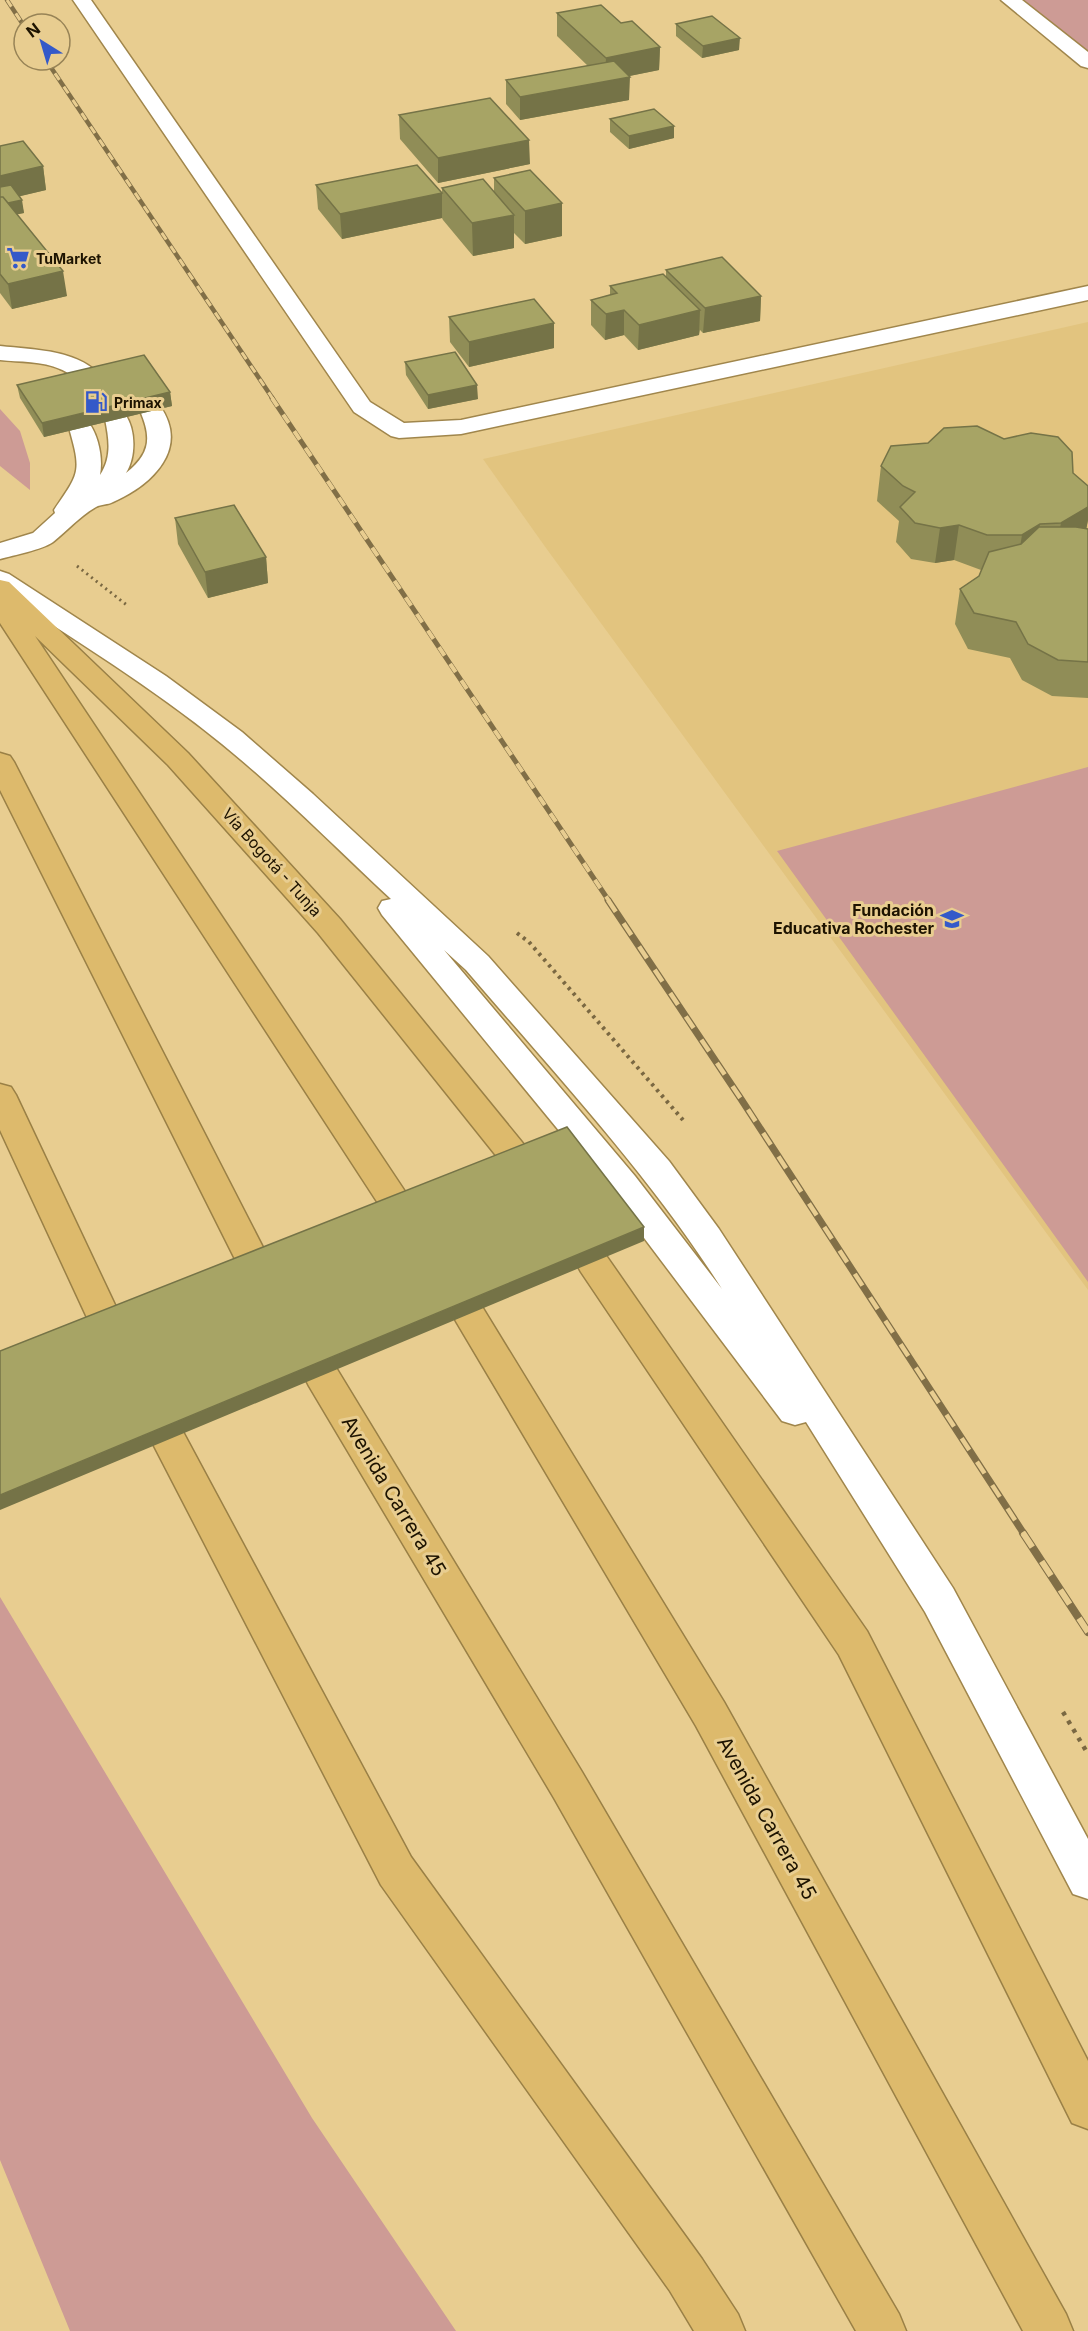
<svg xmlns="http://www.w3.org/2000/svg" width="1088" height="2331" font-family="Inter,sans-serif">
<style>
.built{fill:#e2c47f}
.green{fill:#cd9b95}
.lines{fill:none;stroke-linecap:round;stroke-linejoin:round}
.minor-casing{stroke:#a0864c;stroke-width:3}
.highway-casing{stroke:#9a8046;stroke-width:3}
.path-far2{stroke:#7a6842;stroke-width:3;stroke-dasharray:2 4;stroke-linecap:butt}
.path-far1{stroke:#7a6842;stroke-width:4;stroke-dasharray:3 4.5;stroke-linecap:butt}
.path{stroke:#7a6842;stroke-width:4.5;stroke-dasharray:4 6;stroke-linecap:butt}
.minor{fill:#fff;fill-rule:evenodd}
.highway{fill:#ddba6c;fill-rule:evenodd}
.rail-far3-casing{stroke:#816f47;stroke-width:4.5}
.rail-far2-casing{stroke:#816f47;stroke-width:5}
.rail-far1-casing{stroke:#816f47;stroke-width:7}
.rail-casing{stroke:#816f47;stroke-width:8}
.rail-far3{stroke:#e8cd90;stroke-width:3;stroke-dasharray:8;stroke-linecap:butt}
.rail-far2{stroke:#e8cd90;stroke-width:4;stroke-dasharray:10;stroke-linecap:butt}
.rail-far1{stroke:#e8cd90;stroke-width:4.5;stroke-dasharray:14;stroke-linecap:butt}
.rail{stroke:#e8cd90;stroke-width:6;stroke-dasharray:17;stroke-linecap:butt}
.wall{fill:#908d57}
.shaded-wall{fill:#757347}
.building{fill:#a7a465;stroke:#757347;stroke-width:1.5}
.labels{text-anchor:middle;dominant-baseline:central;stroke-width:6;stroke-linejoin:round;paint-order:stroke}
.far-poi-label{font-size:14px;font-weight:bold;fill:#1d1300;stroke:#e8cd90;text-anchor:start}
.street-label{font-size:16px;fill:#1d1300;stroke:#e8cd90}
.poi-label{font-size:16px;font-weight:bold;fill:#1d1300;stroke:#e8cd90;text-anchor:end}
.near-street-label{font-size:20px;fill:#1d1300;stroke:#e8cd90}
</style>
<rect width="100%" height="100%" fill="#e8cd90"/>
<path class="built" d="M 1088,322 L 1088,1290 L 546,548 L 483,459 Z"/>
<path class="green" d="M 1021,0 L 1088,0 L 1088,55 Z
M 0,409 L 20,431 L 30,463 L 30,490 L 0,466 Z
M 1088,767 L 1088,1282 L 777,851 Z
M 0,1597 L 312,2118 L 456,2331 L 70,2331 L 0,2160 Z"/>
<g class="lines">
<g class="minor-casing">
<path id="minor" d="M 73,0 L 91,0 L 370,402 L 404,423 L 461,420 L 1088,286 L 1088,300 L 461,434 L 399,438 L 391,436 L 354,412 Z
M 1001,0 L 1022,0 L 1088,52 L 1088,68 L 1081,66 Z
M 0,346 C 35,350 82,349 105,381 L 101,386 C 82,391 76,375 60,369 C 43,361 19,362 0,360 Z
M 152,404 L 160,406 C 190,449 152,485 113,502 C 108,505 101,504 96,507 C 80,516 68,530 53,542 C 42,550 14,555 0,559 L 0,543 L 33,533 L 55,513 L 54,510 C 79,473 82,473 69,428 L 73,423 L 81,421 L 89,423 C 99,437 103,459 100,475 C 112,457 109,439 105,419 L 109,414 L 117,412 L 125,414 C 136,430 136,457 126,473 C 150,454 152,438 140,411 L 144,406 Z
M 0,571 L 9,574 L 166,676 L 242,732 L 313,794 L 488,956 L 669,1161 L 719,1229 L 953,1588 L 1088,1839 L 1088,1899 L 1073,1894 L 925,1612 L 806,1422 L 795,1425 L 782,1421 L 611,1194 L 382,915 L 378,908 L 382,901 L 391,899 C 335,847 281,792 222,744 C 152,687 75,640 0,591 ZM 444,950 L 466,970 C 555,1074 649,1174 722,1289 L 635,1176 Z"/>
</g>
<g class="highway-casing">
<path id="highway" d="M 0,580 L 9,582 L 188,753 L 340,919 L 530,1152 L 534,1160 L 530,1168 L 518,1172 L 506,1168 L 318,933 L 168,765 L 35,636 L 416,1208 L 411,1217 L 399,1220 L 387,1217 L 0,623 Z
M 0,753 L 10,756 L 14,762 L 272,1265 L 267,1274 L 255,1278 L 243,1274 L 238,1265 L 0,790 Z
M 0,1084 L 11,1087 L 16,1095 L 124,1324 L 119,1334 L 107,1338 L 95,1334 L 90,1324 L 0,1130 Z
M 593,1250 L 605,1254 L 867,1631 L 1088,2061 L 1088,2129 L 1072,2123 L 839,1655 L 581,1272 L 576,1263 L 581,1254 Z
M 469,1301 L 481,1305 L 724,1702 L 1066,2314 L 1073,2331 L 1023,2331 L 696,1726 L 457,1323 L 452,1314 L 457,1305 Z
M 322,1362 L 335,1366 L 582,1772 L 899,2314 L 906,2331 L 856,2331 L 554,1798 L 309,1386 L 304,1376 L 309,1366 Z
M 169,1425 L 182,1430 L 411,1857 L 702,2259 L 738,2314 L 745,2331 L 694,2331 L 670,2291 L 381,1885 L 151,1440 L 156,1430 Z"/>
</g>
<path class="path-far2" d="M 77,566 L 128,606"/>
<path class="path-far1" d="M 517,933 L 529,942 L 683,1120"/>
<path class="path" d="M 1063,1712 L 1088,1754"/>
<use href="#minor" class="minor"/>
<use href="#highway" class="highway"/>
<g class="rail-far3-casing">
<path id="rail-far3" d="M 7,0 L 24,26
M 46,60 L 273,399"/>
</g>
<g class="rail-far2-casing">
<path id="rail-far2" d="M 272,398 L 609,901"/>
</g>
<g class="rail-far1-casing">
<path id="rail-far1" d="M 608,900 L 741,1099 L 1024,1534"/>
</g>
<g class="rail-casing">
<path id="rail" d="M 1023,1533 L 1088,1632"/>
</g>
<use href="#rail-far3" class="rail-far3"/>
<use href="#rail-far2" class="rail-far2"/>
<use href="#rail-far1" class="rail-far1"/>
<use href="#rail" class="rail"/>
</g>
<path class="wall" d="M 557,13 L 621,23 L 660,47 L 659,70 L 629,76 L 629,100 L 520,120 L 506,104 L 506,80 L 588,66 L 557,36 Z
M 676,24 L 739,50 L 702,58 L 676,36 Z
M 399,115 L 530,164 L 438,183 L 400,139 Z
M 610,119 L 674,138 L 629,149 L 610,132 Z
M 0,146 L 43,166 L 46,190 L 20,196 L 24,213 L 17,214 L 67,296 L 12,309 L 0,293 Z
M 494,178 L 562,203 L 562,236 L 525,244 L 514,233 L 514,248 L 473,256 L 443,220 L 442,218 L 342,239 L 318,209 L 316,185 L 442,192 L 442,188 L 494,192 Z
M 666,270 L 761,296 L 760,321 L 703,333 L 700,330 L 699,335 L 638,350 L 624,335 L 605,340 L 591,325 L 591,300 L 610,295 L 610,286 L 666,277 Z
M 449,317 L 554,348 L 469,367 L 450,342 Z
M 405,362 L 478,399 L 428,409 L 406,375 Z
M 17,385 L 170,392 L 172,406 L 44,437 L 20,398 Z
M 881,466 L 1073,473 L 1088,520 L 1086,529 L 1088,529 L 1088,698 L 1052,696 L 1022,680 L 1010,658 L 968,649 L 955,624 L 960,589 L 979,576 L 981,570 L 954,560 L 935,563 L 911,559 L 896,542 L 899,521 L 877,501 Z
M 175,518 L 266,557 L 268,583 L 208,598 L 178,544 Z"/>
<path class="shaded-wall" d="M 740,38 L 739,50 L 702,58 L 703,46 Z
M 660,47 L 659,70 L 605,81 L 606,58 Z
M 630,77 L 629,100 L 520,120 L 520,97 Z
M 674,126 L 674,138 L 629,149 L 629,136 Z
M 529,140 L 530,164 L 438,183 L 438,158 Z
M 43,166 L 46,190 L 0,201 L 0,176 Z
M 442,193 L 442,218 L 342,239 L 340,214 Z
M 22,200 L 24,213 L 0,218 L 0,205 Z
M 562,203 L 562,236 L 525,244 L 525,211 Z
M 514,215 L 514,248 L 473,256 L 472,223 Z
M 63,271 L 67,296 L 12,309 L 8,284 Z
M 761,296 L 760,321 L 703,333 L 705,308 Z
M 624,310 L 624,335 L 605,340 L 606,314 Z
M 700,310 L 699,335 L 638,350 L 639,325 Z
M 554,323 L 554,348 L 469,367 L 469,342 Z
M 477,385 L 478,399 L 428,409 L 428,395 Z
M 170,392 L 172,406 L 44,437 L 42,423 Z
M 1088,507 L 1088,520 L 1084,541 L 1054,558 L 1061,523 Z
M 1040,524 L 1034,560 L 1016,571 L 1022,535 Z
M 959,525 L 954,560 L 935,563 L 940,528 Z
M 266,557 L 268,583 L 208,598 L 205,572 Z
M 644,1227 L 644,1241 L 0,1510 L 0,1495 Z"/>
<path class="building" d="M 601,5 L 621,23 L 632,21 L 660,47 L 606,58 L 557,13 Z
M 712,16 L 740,38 L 703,46 L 676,24 Z
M 614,61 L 630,77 L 520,97 L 506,80 Z
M 490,98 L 529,140 L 438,158 L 399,115 Z
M 654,109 L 674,126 L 629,136 L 610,119 Z
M 23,141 L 43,166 L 0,176 L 0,146 Z
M 417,165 L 442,193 L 340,214 L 316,185 Z
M 530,170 L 562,203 L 525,211 L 494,178 Z
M 483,179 L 514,215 L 472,223 L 442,188 Z
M 11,185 L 22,200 L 8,203 L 3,197 L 0,197 L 0,187 Z
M 0,197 L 3,197 L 63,271 L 8,284 L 0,274 Z
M 722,257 L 761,296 L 705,308 L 666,270 Z
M 663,274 L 700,310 L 639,325 L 624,310 L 606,314 L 591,300 L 617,293 L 610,286 Z
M 534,299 L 554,323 L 469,342 L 449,317 Z
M 455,352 L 477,385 L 428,395 L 405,362 Z
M 144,355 L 170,392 L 42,423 L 17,385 Z
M 977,426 L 1004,439 L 1031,433 L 1058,437 L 1072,452 L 1073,473 L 1088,486 L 1088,507 L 1061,523 L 1040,524 L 1022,535 L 987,535 L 959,525 L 940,528 L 915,523 L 900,507 L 915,492 L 903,486 L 881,466 L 891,446 L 928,443 L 944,428 Z
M 234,505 L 266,557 L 205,572 L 175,518 Z
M 1039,527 L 1076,527 L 1088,529 L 1088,662 L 1058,660 L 1028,644 L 1016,622 L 974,613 L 960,589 L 979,576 L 989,552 L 1021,544 Z
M 567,1127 L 644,1227 L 0,1495 L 0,1351 Z"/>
<defs>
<g id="supermarket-bare" transform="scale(1.8)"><path d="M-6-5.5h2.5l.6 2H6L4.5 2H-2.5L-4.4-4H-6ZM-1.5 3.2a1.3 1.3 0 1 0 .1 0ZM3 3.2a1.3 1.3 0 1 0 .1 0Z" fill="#3459c9" stroke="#e8cd90" stroke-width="2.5" paint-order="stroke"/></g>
<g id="fuel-bare" transform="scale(1.8)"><path d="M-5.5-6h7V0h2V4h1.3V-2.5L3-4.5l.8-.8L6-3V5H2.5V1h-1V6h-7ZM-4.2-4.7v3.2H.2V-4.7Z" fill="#3459c9" stroke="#e8cd90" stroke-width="2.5" paint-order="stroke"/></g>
<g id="university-bare" transform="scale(1.8)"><path d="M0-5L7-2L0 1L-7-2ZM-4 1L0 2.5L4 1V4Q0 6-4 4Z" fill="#3459c9" stroke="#e8cd90" stroke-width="2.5" paint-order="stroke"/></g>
</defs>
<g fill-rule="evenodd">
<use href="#supermarket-bare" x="18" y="258"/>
<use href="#fuel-bare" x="96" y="402"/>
<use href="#university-bare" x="952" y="919"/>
</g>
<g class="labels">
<g class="far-poi-label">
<text x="36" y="258">TuMarket</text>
<text x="114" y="402">Primax</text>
</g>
<g class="street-label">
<text transform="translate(272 862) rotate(48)">Vía Bogotá - Tunja</text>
</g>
<g class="poi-label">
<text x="934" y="910">Fundación<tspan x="934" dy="18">Educativa Rochester</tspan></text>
</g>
<g class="near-street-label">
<text transform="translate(394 1496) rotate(59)">Avenida Carrera 45</text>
<text transform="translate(767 1818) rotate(61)">Avenida Carrera 45</text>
</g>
</g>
<g transform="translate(42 42) rotate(323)"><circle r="28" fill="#e8cd90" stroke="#978356" stroke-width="1.5"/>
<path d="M0-4.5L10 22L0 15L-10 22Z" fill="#3459c9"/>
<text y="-9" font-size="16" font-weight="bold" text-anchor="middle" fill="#1d1300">N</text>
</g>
</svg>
